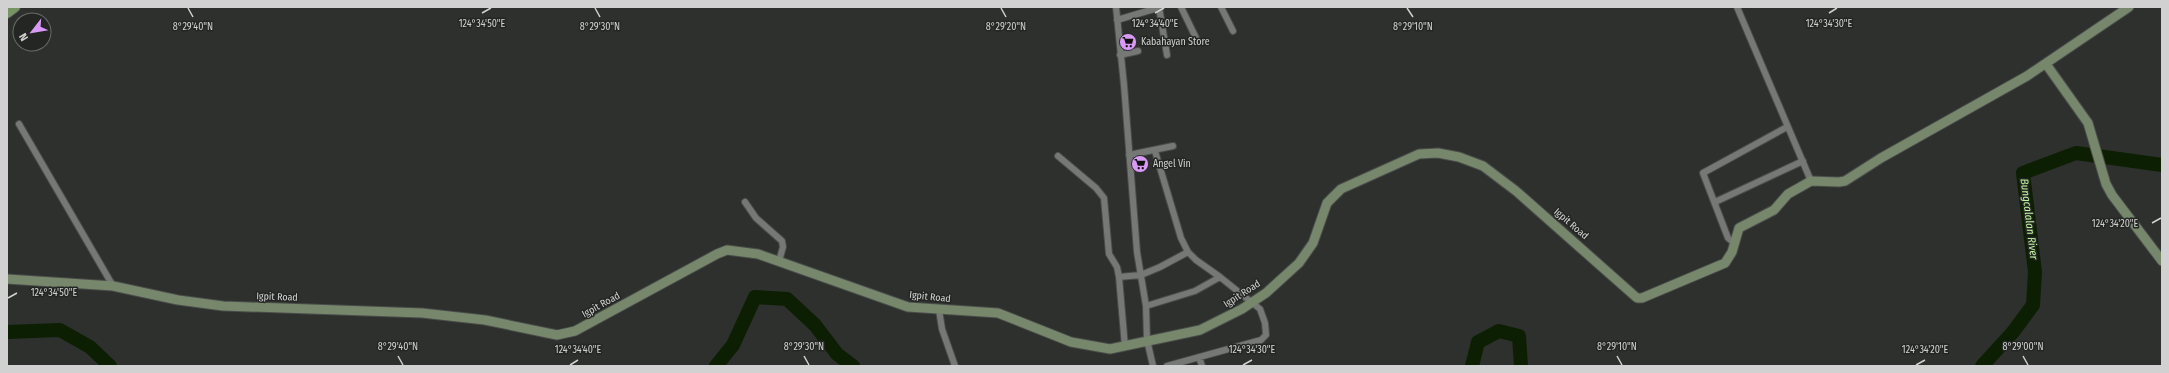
<svg xmlns="http://www.w3.org/2000/svg" width="2169" height="373" font-family="'Fira Sans Condensed',sans-serif">
<style>
.lines{fill:none;stroke-linecap:round;stroke-linejoin:round}
.river{stroke:#0d1f02;stroke-width:14}
.street-casing{stroke:#4a4c4a;stroke-width:8}
.secondary-casing{stroke:#4a4c4a;stroke-width:11}
.primary-casing{stroke:#4a4c4a;stroke-width:12}
.street{stroke:#767875;stroke-width:6}
.secondary{stroke:#76876c;stroke-width:9}
.primary{stroke:#779563;stroke-width:10}
.ticks{fill:none;stroke:#d0d1d0;stroke-width:1.5}
.labels{text-anchor:middle;dominant-baseline:central;stroke-width:3;stroke-linejoin:round;paint-order:stroke}
.poi-label{font-size:10px;fill:#d0d1d0;stroke:#242624;text-anchor:start}
.street-label{font-size:10px;fill:#d0d1d0;stroke:#242624}
.water-label{font-size:11px;font-style:italic;fill:#bff69f;stroke:#242624}
.ticks-label{font-size:10px;text-anchor:middle;fill:#d0d1d0;stroke:#242624;stroke-width:3;stroke-linejoin:round;paint-order:stroke}
</style>
<rect width="100%" height="100%" fill="#2e302e"/>
<g class="lines">
<path class="river" d="M 7,332 L 60,330 L 90,347 L 110,366
M 716,366 L 733,345 L 755,297 L 787,299 L 815,325 L 837,354 L 853,366
M 1472,366 L 1478,342 L 1499,331 L 1519,336 L 1521,366
M 1982,366 L 2013,332 L 2033,305 L 2035,272 L 2023,173 L 2076,153 L 2162,165"/>
<g class="street-casing">
<path id="street" d="M 1116,7 L 1124,85 L 1137,252 L 1146,306 L 1147,340 L 1153,366
M 1159,7 L 1167,55
M 1181,7 L 1197,40
M 1221,7 L 1233,31
M 1737,7 L 1811,181
M 1117,20 L 1161,7
M 1120,55 L 1138,51
M 19,124 L 113,286
M 1155,151 L 1181,238 L 1188,252 L 1196,260 L 1220,277 L 1260,309 L 1265,323 L 1266,335 L 1261,340 L 1167,366
M 1129,155 L 1173,146
M 1058,156 L 1096,188 L 1104,198 L 1109,254 L 1117,267 L 1119,277
M 745,202 L 756,218 L 782,241 L 783,247 L 779,261
M 1715,202 L 1803,161
M 1734,243 L 1728,238 L 1703,173 L 1787,127
M 1146,306 L 1195,291 L 1220,277
M 939,310 L 942,329 L 955,366
M 1125,347 L 1119,277 L 1141,275 L 1160,267 L 1188,252
M 1199,357 L 1202,366"/>
</g>
<g class="secondary-casing">
<path id="secondary" d="M 2046,64 L 2088,123 L 2106,184 L 2112,195 L 2162,261
M 7,279 L 113,286 L 178,300 L 223,306 L 422,313 L 485,320 L 557,335 L 575,331 L 717,254 L 727,250 L 758,254 L 908,307 L 998,313 L 1071,342 L 1110,349 L 1200,330 L 1242,309 L 1266,293 L 1299,263 L 1313,243 L 1327,203 L 1341,189 L 1419,154 L 1438,153 L 1459,157 L 1483,166 L 1516,191 L 1637,298 L 1642,298 L 1725,263 L 1732,252 L 1739,228 L 1774,210 L 1788,194 L 1811,181 L 1839,182 L 1845,181 L 1881,158 L 2027,76 L 2129,7"/>
</g>
<g class="primary-casing">
<path id="primary" d="M 7,13 L 15,7"/>
</g>
<use href="#street" class="street"/>
<use href="#secondary" class="secondary"/>
<use href="#primary" class="primary"/>
</g>
<path class="ticks" d="M 188,8 L 193,17M 595,8 L 600,17M 1001,8 L 1006,17M 1407,8 L 1413,17M 482,13 L 491,8M 1155,13 L 1164,8M 1829,13 L 1837,8M 2152,223 L 2161,218M 8,298 L 17,293M 398,356 L 403,365M 804,356 L 809,365M 1617,356 L 1622,365M 2023,356 L 2028,365M 570,365 L 578,360M 1243,365 L 1252,360M 1916,365 L 1925,360"/>
<defs>
<g id="supermarket-disc" transform="scale(0.9)"><circle r="9.5" fill="#d99af7" stroke="#242624"/><path d="M-6-5.5h2.5l.6 2H6L4.5 2H-2.5L-4.4-4H-6ZM-1.5 3.2a1.3 1.3 0 1 0 .1 0ZM3 3.2a1.3 1.3 0 1 0 .1 0Z" fill="#111"/></g>
</defs>
<g fill-rule="evenodd">
<use href="#supermarket-disc" x="1128" y="42"/>
<use href="#supermarket-disc" x="1140" y="164"/>
</g>
<g class="labels">
<g class="poi-label">
<text x="1141" y="42">Kabahayan Store</text>
<text x="1153" y="164">Angel Vin</text>
</g>
<g class="street-label">
<text transform="translate(1571 224) rotate(41)">Igpit Road</text>
<text transform="translate(1242 294) rotate(-33)">Igpit Road</text>
<text transform="translate(277 297) rotate(2)">Igpit Road</text>
<text transform="translate(930 297) rotate(6)">Igpit Road</text>
<text transform="translate(601 305) rotate(-29)">Igpit Road</text>
</g>
<g class="water-label">
<text transform="translate(2029 219) rotate(83)">Bungcalalan River</text>
</g>
</g>
<g class="ticks-label">
<text x="482" y="27">124°34'50"E</text>
<text x="1155" y="27">124°34'40"E</text>
<text x="1829" y="27">124°34'30"E</text>
<text x="193" y="30">8°29'40"N</text>
<text x="600" y="30">8°29'30"N</text>
<text x="1006" y="30">8°29'20"N</text>
<text x="1413" y="30">8°29'10"N</text>
<text x="2115" y="227">124°34'20"E</text>
<text x="54" y="296">124°34'50"E</text>
<text x="398" y="350">8°29'40"N</text>
<text x="804" y="350">8°29'30"N</text>
<text x="1617" y="350">8°29'10"N</text>
<text x="2023" y="350">8°29'00"N</text>
<text x="578" y="353">124°34'40"E</text>
<text x="1252" y="353">124°34'30"E</text>
<text x="1925" y="353">124°34'20"E</text>
</g>
<rect width="2169" height="373" fill="none" stroke="#d0d1d0" stroke-width="16"/>
<g transform="translate(32 32) rotate(239)"><circle r="19" fill="#242624" stroke="#696a69"/>
<path d="M0-3L7 15L0 10L-7 15Z" fill="#d99af7"/>
<text y="-6" font-size="11" font-weight="bold" text-anchor="middle" fill="#d0d1d0">N</text>
</g>
</svg>
